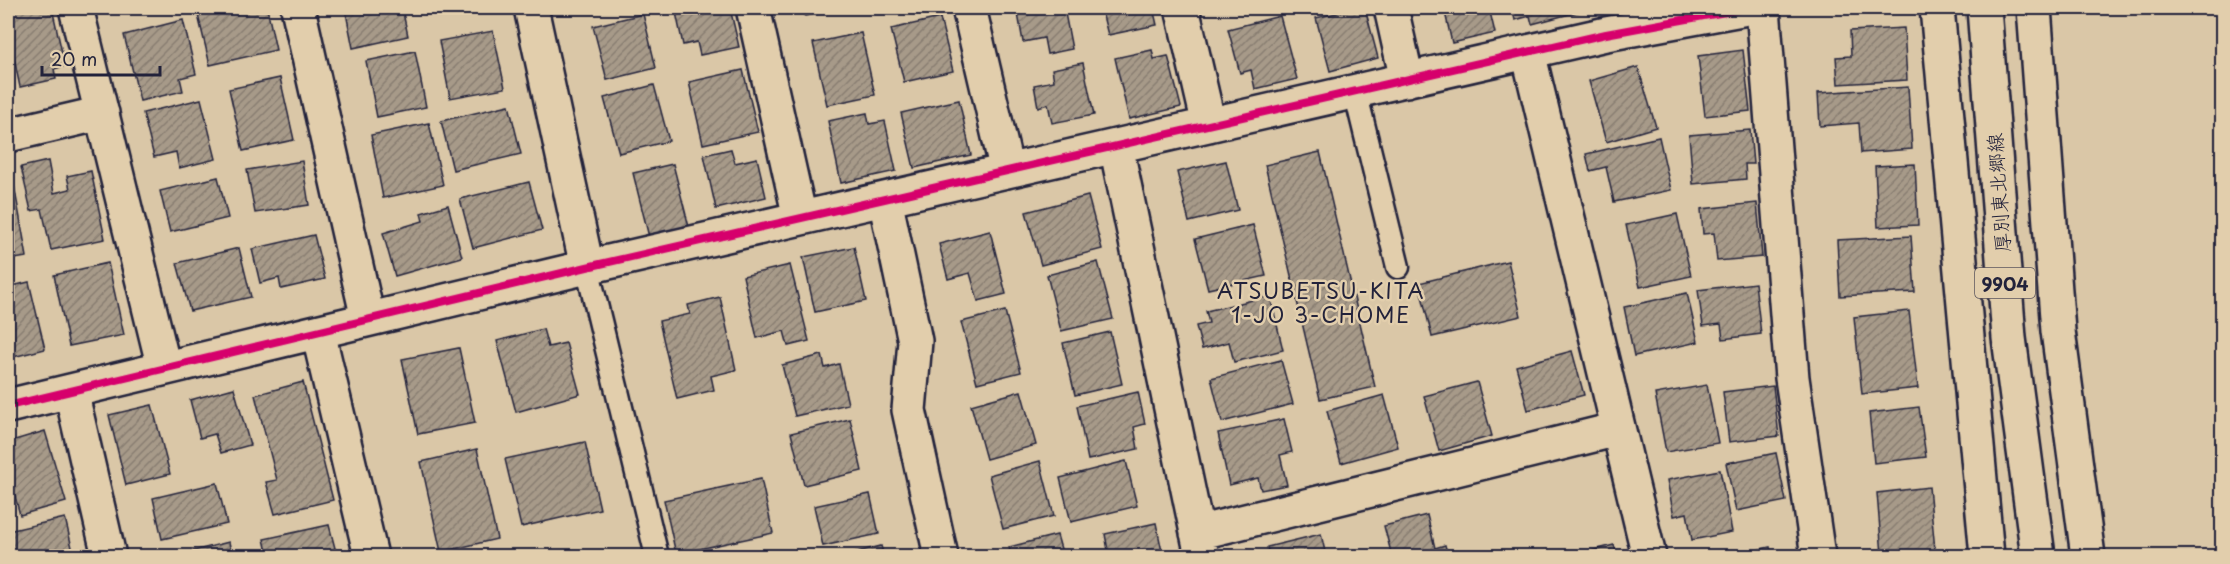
<svg xmlns="http://www.w3.org/2000/svg" width="2230" height="564" font-family="'Playpen Sans','Klee One',sans-serif">
<style>
.building{fill:url(#building-hatch);stroke:#22223b;stroke-width:1.5}
.lines{fill:none;stroke-linecap:round;stroke-linejoin:round}
.lane-casing{stroke:#22223b;stroke-width:27}
.street-casing{stroke:#22223b;stroke-width:38}
.primary-casing{stroke:#22223b;stroke-width:38}
.lane{stroke:#e2ceac;stroke-width:22}
.street{stroke:#e2ceac;stroke-width:33}
.primary{stroke:#e2ceac;stroke-width:33}
.cycleway-casing{stroke:#e2ceac;stroke-width:11}
.cycleway{stroke:#d6006c;stroke-width:8}
.labels{text-anchor:middle;dominant-baseline:central;stroke-width:5;stroke-linejoin:round;paint-order:stroke}
.shield{fill:#e2ceac;stroke:#5c565d;stroke-width:1.5}
.shield-label{font-size:18px;font-weight:bold;fill:#22223b}
.street-label{font-size:20px;fill:#22223b;stroke:#e2ceac}
.neighbourhood-label{font-size:21px;letter-spacing:1.5px;fill:#22223b;stroke:#e2ceac}
</style>
<defs>
<pattern id="building-hatch" width="6" height="6" patternUnits="userSpaceOnUse" patternTransform="scale(1.5)"><rect width="6" height="6" fill="#a79a89"/><path d="M-1 1l2-2M0 6l6-6M5 7l2-2" fill="none" stroke="#887d71"/></pattern>
</defs>
<rect width="100%" height="100%" fill="#dac7a7"/>
<filter id="ink" filterUnits="userSpaceOnUse"><feTurbulence type="fractalNoise" baseFrequency=".0167" numOctaves="2"/><feDisplacementMap in="SourceGraphic" scale="12" xChannelSelector="R" yChannelSelector="G"/><feConvolveMatrix kernelMatrix="1 2 1 2 8 2 1 2 1" color-interpolation-filters="sRGB"/></filter>
<g filter="url(#ink)">
<path class="building" d="M 27,8 L 52,8 L 65,66 L 54,69 L 56,79 L 20,87 L 8,30 L 8,12 Z
M 229,8 L 267,8 L 276,50 L 210,65 L 198,15 Z
M 345,8 L 402,8 L 408,36 L 353,48 Z
M 435,8 L 471,8 L 437,15 Z
M 675,8 L 730,8 L 739,47 L 700,55 L 697,42 L 683,45 Z
M 803,8 L 850,8 L 805,16 Z
M 1017,8 L 1064,8 L 1072,49 L 1047,54 L 1044,38 L 1023,42 Z
M 1101,8 L 1153,8 L 1157,25 L 1108,35 Z
M 1356,8 L 1365,8 L 1378,58 L 1330,71 L 1316,18 Z
M 1444,8 L 1489,8 L 1495,33 L 1452,43 Z
M 1512,8 L 1580,8 L 1581,11 L 1532,24 L 1530,16 L 1515,20 Z
M 643,14 L 656,68 L 607,80 L 593,26 Z
M 1280,16 L 1297,79 L 1255,89 L 1251,70 L 1240,73 L 1228,29 Z
M 940,18 L 953,71 L 904,82 L 891,29 Z
M 183,20 L 196,74 L 180,78 L 183,91 L 140,101 L 124,35 Z
M 1904,28 L 1907,80 L 1838,84 L 1836,57 L 1851,56 L 1850,31 Z
M 493,31 L 505,88 L 450,98 L 439,41 Z
M 861,33 L 875,95 L 827,105 L 813,43 Z
M 1152,50 L 1154,59 L 1168,56 L 1181,107 L 1129,119 L 1115,58 Z
M 1743,50 L 1750,111 L 1705,116 L 1698,56 Z
M 415,51 L 426,107 L 377,117 L 366,61 Z
M 1083,63 L 1094,115 L 1052,123 L 1048,104 L 1038,107 L 1034,85 L 1054,81 L 1052,69 Z
M 1638,67 L 1656,127 L 1606,142 L 1589,81 Z
M 743,70 L 758,132 L 703,144 L 689,82 Z
M 280,78 L 294,140 L 243,151 L 229,89 Z
M 654,85 L 669,141 L 619,153 L 604,98 Z
M 1908,87 L 1912,149 L 1861,153 L 1859,123 L 1820,126 L 1818,93 Z
M 201,99 L 216,159 L 179,168 L 176,152 L 154,157 L 143,113 Z
M 959,100 L 971,155 L 914,168 L 901,113 Z
M 509,105 L 521,154 L 453,170 L 441,121 Z
M 867,113 L 869,124 L 885,121 L 896,171 L 841,183 L 828,121 Z
M 429,123 L 443,185 L 383,198 L 371,135 Z
M 1750,130 L 1753,164 L 1745,164 L 1746,179 L 1693,184 L 1689,135 Z
M 1659,137 L 1671,190 L 1614,202 L 1606,167 L 1590,171 L 1586,154 Z
M 731,149 L 735,163 L 757,158 L 766,197 L 716,209 L 704,155 Z
M 1320,152 L 1375,387 L 1320,399 L 1265,165 Z
M 48,161 L 54,193 L 70,189 L 67,176 L 91,171 L 105,239 L 51,250 L 42,209 L 31,211 L 21,167 Z
M 302,161 L 309,205 L 255,213 L 247,170 Z
M 1226,161 L 1238,210 L 1189,222 L 1177,172 Z
M 673,164 L 689,227 L 649,237 L 633,173 Z
M 1915,164 L 1918,225 L 1878,227 L 1875,166 Z
M 218,177 L 228,218 L 170,232 L 160,191 Z
M 529,182 L 542,230 L 473,248 L 460,199 Z
M 14,185 L 27,257 L 8,260 L 8,186 Z
M 1088,196 L 1102,249 L 1041,265 L 1026,212 Z
M 1757,203 L 1762,257 L 1717,261 L 1714,233 L 1703,234 L 1701,209 Z
M 448,205 L 462,257 L 395,276 L 383,233 L 423,221 L 421,213 Z
M 1677,214 L 1691,276 L 1640,287 L 1626,225 Z
M 1253,225 L 1266,276 L 1208,289 L 1195,239 Z
M 990,231 L 1006,294 L 978,301 L 970,273 L 948,279 L 939,244 Z
M 314,235 L 325,279 L 281,289 L 279,278 L 260,283 L 252,249 Z
M 1911,236 L 1915,292 L 1840,296 L 1837,240 Z
M 854,247 L 866,301 L 815,312 L 803,257 Z
M 239,248 L 251,297 L 190,311 L 177,263 Z
M 1508,261 L 1521,316 L 1432,337 L 1419,283 Z
M 1098,262 L 1113,319 L 1061,331 L 1047,275 Z
M 108,263 L 124,335 L 69,346 L 54,275 Z
M 790,265 L 809,341 L 788,346 L 784,331 L 757,338 L 743,276 Z
M 29,282 L 45,349 L 9,358 L 8,287 Z
M 1755,283 L 1761,334 L 1723,339 L 1721,324 L 1703,326 L 1698,290 Z
M 1687,293 L 1698,342 L 1634,356 L 1624,307 Z
M 1270,296 L 1283,350 L 1234,362 L 1229,342 L 1202,349 L 1196,326 L 1209,323 L 1206,311 Z
M 720,297 L 736,370 L 711,376 L 714,390 L 677,399 L 659,321 L 690,314 L 688,305 Z
M 1005,311 L 1021,372 L 977,383 L 961,322 Z
M 1909,311 L 1918,388 L 1862,394 L 1854,317 Z
M 543,329 L 548,347 L 566,343 L 580,394 L 516,412 L 497,341 Z
M 1110,332 L 1122,384 L 1075,395 L 1063,343 Z
M 459,348 L 475,423 L 418,434 L 402,359 Z
M 1572,351 L 1584,395 L 1528,410 L 1516,366 Z
M 822,355 L 825,368 L 839,364 L 848,404 L 795,416 L 782,365 Z
M 1281,360 L 1293,404 L 1222,422 L 1211,378 Z
M 303,382 L 333,500 L 275,514 L 266,482 L 277,480 L 255,395 Z
M 1477,382 L 1492,436 L 1439,451 L 1424,396 Z
M 1707,385 L 1718,443 L 1666,452 L 1655,394 Z
M 1773,386 L 1779,436 L 1729,442 L 1723,392 Z
M 234,388 L 250,445 L 221,453 L 215,434 L 200,438 L 190,400 Z
M 1021,391 L 1036,445 L 986,459 L 971,405 Z
M 1138,392 L 1145,424 L 1134,427 L 1138,449 L 1088,460 L 1077,406 Z
M 1384,395 L 1398,447 L 1341,463 L 1327,411 Z
M 152,405 L 170,474 L 126,485 L 109,415 Z
M 1919,407 L 1926,457 L 1874,463 L 1869,413 Z
M 850,419 L 862,471 L 804,485 L 791,433 Z
M 1284,419 L 1292,452 L 1280,455 L 1287,485 L 1261,490 L 1258,478 L 1229,485 L 1218,433 Z
M 45,431 L 66,502 L 20,515 L 8,470 L 8,442 Z
M 585,442 L 600,509 L 521,527 L 505,459 Z
M 477,449 L 497,539 L 441,552 L 421,462 Z
M 1776,453 L 1786,501 L 1736,511 L 1726,463 Z
M 1040,461 L 1054,516 L 1003,529 L 989,475 Z
M 1126,461 L 1137,506 L 1071,522 L 1060,478 Z
M 1720,470 L 1732,532 L 1692,540 L 1687,513 L 1674,516 L 1667,480 Z
M 761,479 L 773,533 L 676,554 L 664,500 Z
M 217,483 L 227,524 L 162,539 L 153,498 Z
M 1929,487 L 1935,550 L 1882,555 L 1877,493 Z
M 870,494 L 879,534 L 823,546 L 814,506 Z
M 1427,515 L 1435,548 L 1445,545 L 1448,556 L 1392,556 L 1384,526 Z
M 65,518 L 74,556 L 8,556 L 8,531 Z
M 1156,523 L 1163,556 L 1109,556 L 1105,534 Z
M 329,525 L 337,556 L 268,556 L 264,539 Z
M 1321,534 L 1326,556 L 1269,556 L 1267,547 Z
M 1057,535 L 1063,556 L 1011,556 L 1009,547 Z
M 229,542 L 232,556 L 177,556 L 177,555 Z
M 1614,545 L 1617,556 L 1571,556 Z
M 881,546 L 884,556 L 841,556 Z
M 1770,547 L 1772,556 L 1730,556 Z"/>
<g class="lines">
<g class="lane-casing">
<path id="lane" d="M 1355,91 L 1398,267
M 587,267 L 657,556"/>
</g>
<g class="street-casing">
<path id="street" d="M 76,8 L 164,368
M 298,8 L 368,319
M 531,8 L 587,267
M 753,8 L 800,218
M 969,8 L 1007,171
M 1182,8 L 1209,125
M 1391,8 L 1407,80
M 1763,8 L 1792,378 L 1818,556
M 1937,8 L 1987,556
M 1528,52 L 1649,556
M 8,135 L 102,113
M 1116,146 L 1202,556
M 885,199 L 915,341 L 909,410 L 941,556
M 318,332 L 371,556
M 71,391 L 109,556
M 8,406 L 587,267 L 1606,34 L 1747,8
M 1197,533 L 1618,429"/>
</g>
<g class="primary-casing">
<path id="primary" d="M 1984,8 L 2009,338 L 2038,556
M 2034,8 L 2058,331 L 2088,556"/>
</g>
<use href="#lane" class="lane"/>
<use href="#street" class="street"/>
<use href="#primary" class="primary"/>
<g class="cycleway-casing">
<path id="cycleway" d="M 8,406 L 587,267 L 1606,34 L 1747,8"/>
</g>
<use href="#cycleway" class="cycleway"/>
</g>
</g>
<g class="labels">
<rect class="shield" x="1975" y="268" width="60" height="30" rx="4.5"/>
<g class="shield-label">
<text x="2005" y="283">9904</text>
</g>
<g class="street-label">
<text transform="translate(1998 193) rotate(-94)">厚別東北郷線</text>
</g>
<g class="neighbourhood-label">
<text x="1321" y="290">ATSUBETSU-KITA<tspan x="1321" dy="24">1-JO 3-CHOME</tspan></text>
</g>
</g>
<rect width="2230" height="564" fill="none" stroke="#e2ceac" stroke-width="30"/>
<rect x="15" y="15" width="2200" height="534" fill="none" stroke="#22223b" stroke-width="2" filter="url(#ink)"/>
<path d="M42 66v9h118v-9" fill="none" stroke="#22223b" stroke-width="3"/>
<text x="51" y="66" font-size="18" fill="#22223b" stroke="#e2ceac" stroke-width="4.5" paint-order="stroke">20 m</text>
</svg>
